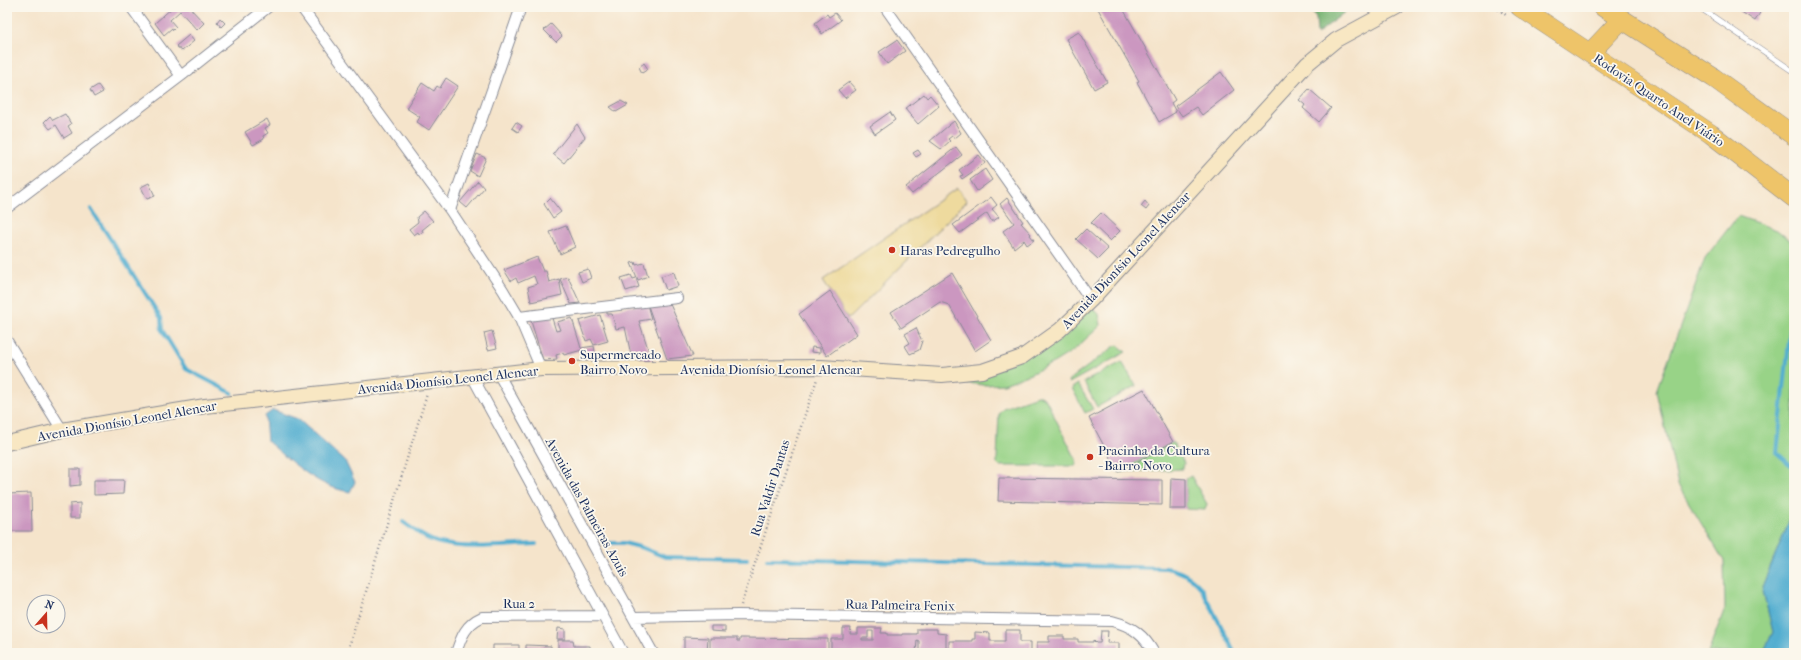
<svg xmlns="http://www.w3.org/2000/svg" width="1801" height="660" font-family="'IM FELL French Canon',serif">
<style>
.green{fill:#98d387;stroke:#5a8172}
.forest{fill:#7ab574;stroke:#4a7269}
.sand{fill:#eeda9e;stroke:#84847e}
.water{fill:#52aed0;stroke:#366e97}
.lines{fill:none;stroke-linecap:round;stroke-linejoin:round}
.stream{stroke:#52aed0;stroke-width:4}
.building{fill:#cb97c0;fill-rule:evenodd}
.lane-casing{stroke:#888a94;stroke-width:6}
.street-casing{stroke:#888a94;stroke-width:12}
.secondary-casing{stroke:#888a94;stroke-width:16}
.highway-casing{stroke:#888a94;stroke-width:20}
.path{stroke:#888a94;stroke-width:2.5;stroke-dasharray:1 3;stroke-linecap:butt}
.lane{stroke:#fff;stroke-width:5}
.street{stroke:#fff;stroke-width:10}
.secondary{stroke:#f8e7c3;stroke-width:14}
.highway{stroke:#eec469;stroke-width:19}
.poi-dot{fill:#c8321e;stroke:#fbf7ec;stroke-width:1.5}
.labels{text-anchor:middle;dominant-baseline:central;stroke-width:3.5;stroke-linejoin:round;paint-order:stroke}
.street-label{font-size:13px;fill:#1b2f5e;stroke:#fbf7ec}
.poi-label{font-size:13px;fill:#1b2f5e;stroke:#fbf7ec;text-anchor:start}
</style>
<rect width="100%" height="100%" fill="#fbf7ec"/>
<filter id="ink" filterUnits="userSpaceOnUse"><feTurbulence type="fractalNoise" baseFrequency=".025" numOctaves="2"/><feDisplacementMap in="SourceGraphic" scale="8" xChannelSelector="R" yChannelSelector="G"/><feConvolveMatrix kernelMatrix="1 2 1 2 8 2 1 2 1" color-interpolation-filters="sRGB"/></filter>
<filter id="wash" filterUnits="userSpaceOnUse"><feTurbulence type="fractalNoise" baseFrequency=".012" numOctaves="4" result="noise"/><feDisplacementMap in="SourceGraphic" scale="16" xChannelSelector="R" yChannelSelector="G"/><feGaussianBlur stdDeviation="0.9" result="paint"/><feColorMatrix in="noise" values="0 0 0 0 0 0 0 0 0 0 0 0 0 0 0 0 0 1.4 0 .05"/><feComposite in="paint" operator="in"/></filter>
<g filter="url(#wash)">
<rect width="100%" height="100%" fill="#f5e4cb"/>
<path class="green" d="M 1738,216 L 1777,230 L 1794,244 L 1794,509 L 1762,587 L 1773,632 L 1763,653 L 1708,653 L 1725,608 L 1724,561 L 1678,485 L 1657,391 L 1705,258 Z
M 1091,306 L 1099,314 L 1101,325 L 1074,350 L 1055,362 L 1028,375 L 1004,384 L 984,385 L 959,382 L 984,377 Z
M 1118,345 L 1126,352 L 1069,383 L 1068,381 L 1115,346 Z
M 1122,362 L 1136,386 L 1097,407 L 1084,382 Z
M 1078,384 L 1093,409 L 1085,413 L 1072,388 Z
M 1037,396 L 1041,396 L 1046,400 L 1076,459 L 1077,465 L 1075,466 L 999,466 L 997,464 L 997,460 L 999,412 L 1003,408 Z
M 1173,442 L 1184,463 L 1183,469 L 1118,472 Z
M 1191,476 L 1207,504 L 1205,510 L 1186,509 L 1186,479 Z"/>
<path class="forest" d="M 1307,7 L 1351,7 L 1317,34 L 1316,17 Z"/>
<path class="sand" d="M 957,188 L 967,201 L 848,319 L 823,280 Z"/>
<path class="water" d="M 273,410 L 298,419 L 345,461 L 355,482 L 350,492 C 317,487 292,462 267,441 L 265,416 Z
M 1794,509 L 1794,653 L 1763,653 L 1773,632 L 1762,587 Z"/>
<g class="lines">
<path class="stream" d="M 91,209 L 161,318 L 162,330 L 186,369 L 232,393
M 1794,313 L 1791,323 L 1777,453 L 1794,468
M 403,522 C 414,530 427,540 440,543 C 469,550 506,545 536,544
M 604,543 L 624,543 L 643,548 L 665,557 L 747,559
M 767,559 L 1166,568 C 1181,571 1191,576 1201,588 L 1235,653"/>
</g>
<g id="blocks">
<path class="building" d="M 173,7 L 189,7 L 204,23 L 197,30 L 180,11 L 170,20 L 176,27 L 173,30 L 172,28 L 164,35 L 155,23 Z
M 1097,7 L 1122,7 L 1175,100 L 1171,103 L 1176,112 L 1159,122 L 1137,82 L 1139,81 Z
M 1734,7 L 1755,7 L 1761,11 L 1755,21 Z
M 835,13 L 841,20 L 822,34 L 815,23 L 827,14 L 829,17 Z
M 220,18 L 225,23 L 221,27 L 217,22 Z
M 551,24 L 562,36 L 556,42 L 544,30 Z
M 1079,32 L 1107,82 L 1094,89 L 1066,39 Z
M 189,35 L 194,41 L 182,51 L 176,46 Z
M 897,40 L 905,51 L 887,64 L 879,52 Z
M 644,63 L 648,69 L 642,73 L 639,67 Z
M 1221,72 L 1234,90 L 1202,115 L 1196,107 L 1182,116 L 1175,106 Z
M 446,78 L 458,86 L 429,130 L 417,122 L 420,117 L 406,108 L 422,83 L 434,91 L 437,86 L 440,88 Z
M 849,82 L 856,90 L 845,98 L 838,90 Z
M 98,85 L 103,92 L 94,97 L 90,90 Z
M 1309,89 L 1331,108 L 1319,122 L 1303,108 L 1305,105 L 1299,100 Z
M 924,94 L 927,98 L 930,95 L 939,106 L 918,124 L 905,109 Z
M 621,101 L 628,105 L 616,112 L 610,107 Z
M 890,112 L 895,120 L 875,134 L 870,126 Z
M 65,114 L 71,124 L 68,126 L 72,133 L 64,138 L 56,125 L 50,129 L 44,122 L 50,116 L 53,120 Z
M 267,119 L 270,125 L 265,128 L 268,133 L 263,136 L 264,139 L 253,145 L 245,132 Z
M 954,121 L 961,133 L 955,138 L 952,136 L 948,139 L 950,141 L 941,149 L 930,141 Z
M 516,122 L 522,126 L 518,132 L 512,128 Z
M 577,124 L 585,137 L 564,163 L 553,154 Z
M 956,147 L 962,155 L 912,194 L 906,187 Z
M 918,150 L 921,154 L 916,157 L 913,153 Z
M 477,154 L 486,158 L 478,176 L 470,171 Z
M 979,155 L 985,163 L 962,179 L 960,176 L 963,175 L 959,170 Z
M 985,169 L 992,180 L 977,191 L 970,180 Z
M 478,181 L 484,188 L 467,208 L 460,202 Z
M 149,183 L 155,196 L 147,199 L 141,187 Z
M 991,197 L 997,205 L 992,209 L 999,217 L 992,222 L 987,213 L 960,233 L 953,225 Z
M 550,198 L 561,212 L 553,218 L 544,204 Z
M 1007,198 L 1023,222 L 1021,223 L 1031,234 L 1030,235 L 1034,240 L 1027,245 L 1024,240 L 1014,248 L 1003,231 L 1014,223 L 1000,204 Z
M 1145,201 L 1149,206 L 1146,210 L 1141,206 Z
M 424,211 L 433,221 L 422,230 L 423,232 L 419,234 L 418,232 L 414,235 L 409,229 L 418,222 L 417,217 Z
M 1101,213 L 1120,231 L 1110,241 L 1091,223 Z
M 566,226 L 575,247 L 560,254 L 550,232 Z
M 1086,229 L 1108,249 L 1098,259 L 1076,239 Z
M 537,257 L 543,271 L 546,271 L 549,282 L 559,279 L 562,295 L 531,302 L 528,287 L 537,284 L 534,276 L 518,283 L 516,278 L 511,281 L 504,270 Z
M 635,262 L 636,265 L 644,263 L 648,276 L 638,280 L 631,263 Z
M 588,269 L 591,278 L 582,282 L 578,272 Z
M 674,272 L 678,286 L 666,290 L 661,276 Z
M 952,273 L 991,340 L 975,351 L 949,305 L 940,302 L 901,328 L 891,312 Z
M 631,275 L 633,279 L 636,278 L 639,287 L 626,291 L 621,278 Z
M 568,277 L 580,303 L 571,304 L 560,279 Z
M 830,291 L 857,334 L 827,356 L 799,314 Z
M 669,302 L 693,356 L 667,359 L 648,306 Z
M 647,304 L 651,319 L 639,321 L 652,361 L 640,362 L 638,354 L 631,355 L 625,327 L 616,329 L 612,314 L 607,314 L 607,310 Z
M 551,315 L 556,331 L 560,330 L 557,322 L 572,318 L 581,348 L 594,346 L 596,358 L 584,358 L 582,350 L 564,355 L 563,353 L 556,355 L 557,359 L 543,360 L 530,318 Z
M 600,315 L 608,341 L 594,345 L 591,339 L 586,341 L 579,321 Z
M 916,328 L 922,341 L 919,350 L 910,354 L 905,346 L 910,343 L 905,334 Z
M 492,331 L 497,348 L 488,350 L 484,333 Z
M 812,347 L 820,348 L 820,353 L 811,352 Z
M 1144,389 L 1173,442 L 1118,472 L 1089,418 Z
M 70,469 L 80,469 L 80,485 L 70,486 Z
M 999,478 L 1162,480 L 1162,505 L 998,501 Z
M 1171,478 L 1186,479 L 1186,509 L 1170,509 Z
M 94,480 L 124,480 L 123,494 L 94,495 Z
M 31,493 L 32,531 L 7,531 L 7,494 Z
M 80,503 L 80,518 L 70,518 L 70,504 Z
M 711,626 L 725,626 L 725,632 L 711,631 Z
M 558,628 L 565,629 L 565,639 L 557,639 Z
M 843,628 L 851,628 L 850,634 L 858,634 L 858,628 L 882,628 L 881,633 L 887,633 L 887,635 L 902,635 L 902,634 L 917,634 L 917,629 L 937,629 L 937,633 L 946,634 L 946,653 L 919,653 L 919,641 L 917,640 L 916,653 L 831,653 L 831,639 L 843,639 ZM 868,631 L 873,631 L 873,640 L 862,640 L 862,638 L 868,638 Z
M 1005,630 L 1020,630 L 1020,642 L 1031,642 L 1031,653 L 949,653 L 949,641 L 972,641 L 972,639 L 975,639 L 975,632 L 990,633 L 990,641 L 1005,641 Z
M 1101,631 L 1108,631 L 1107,643 L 1119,643 L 1119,653 L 1037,653 L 1037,642 L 1049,642 L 1049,636 L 1064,636 L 1064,639 L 1078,639 L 1078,642 L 1093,642 L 1093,640 L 1096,643 L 1100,643 Z
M 684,637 L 708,638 L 707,653 L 684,653 Z
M 710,638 L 737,638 L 737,641 L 740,641 L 740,638 L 828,639 L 828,653 L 710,653 Z
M 558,640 L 573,640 L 574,646 L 590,646 L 590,653 L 558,653 Z
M 493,645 L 519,645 L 519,653 L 493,653 Z
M 526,645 L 551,646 L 551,653 L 526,653 Z"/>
</g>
</g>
<g filter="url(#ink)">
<use href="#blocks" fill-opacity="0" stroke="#888a94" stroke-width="1"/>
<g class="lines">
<g class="lane-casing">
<path id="lane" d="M 1699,7 L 1794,72"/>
</g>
<g class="street-casing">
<path id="street" d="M 131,7 L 181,76 L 268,7
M 301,7 L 450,210 L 503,290 L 519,317 L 541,369
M 885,7 L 1091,300
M 7,208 L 181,76
M 450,210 L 521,7
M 519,317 L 677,298
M 7,341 L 62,430
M 498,373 L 653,653
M 472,376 L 623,653
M 633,617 L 738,615 L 1112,621 C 1132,626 1144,635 1154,653
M 456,653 C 461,637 466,624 482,617 L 603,616"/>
</g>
<g class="secondary-casing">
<path id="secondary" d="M 7,443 L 62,430 L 205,406 L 541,369 L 821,367 L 942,375 L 982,371 L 1022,357 L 1060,330 L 1091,300 L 1307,64 L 1336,40 L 1397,7"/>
</g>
<g class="highway-casing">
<path id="highway" d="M 1520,7 L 1711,134 L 1794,198
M 1603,7 L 1714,78 L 1794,136
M 1590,53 L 1622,19"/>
</g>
<path class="path" d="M 1495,7 L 1506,15
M 741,605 L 817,379
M 347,653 L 427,394"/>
<use href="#lane" class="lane"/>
<use href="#street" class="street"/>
<use href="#secondary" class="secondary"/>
<use href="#highway" class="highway"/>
</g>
</g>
<g class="poi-dot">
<circle cx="892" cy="250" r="4"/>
<circle cx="572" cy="361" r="4"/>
<circle cx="1090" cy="457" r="4"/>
</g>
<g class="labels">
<g class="street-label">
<text transform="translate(1659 100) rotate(34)">Rodovia Quarto Anel Viário</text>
<text transform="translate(1126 260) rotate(-47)">Avenida Dionísio Leonel Alencar</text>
<text x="771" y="369">Avenida Dionísio Leonel Alencar</text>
<text transform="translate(448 380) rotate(-6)">Avenida Dionísio Leonel Alencar</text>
<text transform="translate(127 421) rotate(-10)">Avenida Dionísio Leonel Alencar</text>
<text transform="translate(770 488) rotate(-72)">Rua Valdir Dantas</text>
<text transform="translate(587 507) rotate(61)">Avenida das Palmeiras Azuis</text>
<text x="519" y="603">Rua 2</text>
<text transform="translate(900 605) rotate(1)">Rua Palmeira Fenix</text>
</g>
<g class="poi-label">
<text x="900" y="250">Haras Pedregulho</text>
<text x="580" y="354">Supermercado<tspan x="580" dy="15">Bairro Novo</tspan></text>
<text x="1098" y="450">Pracinha da Cultura<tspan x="1098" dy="15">- Bairro Novo</tspan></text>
</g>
</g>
<rect width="1801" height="660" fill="none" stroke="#fbf7ec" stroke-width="24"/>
<g transform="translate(46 614) rotate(20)"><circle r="19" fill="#fbf7ec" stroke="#a1a7b3"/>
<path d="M0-3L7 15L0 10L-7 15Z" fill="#c8321e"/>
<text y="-6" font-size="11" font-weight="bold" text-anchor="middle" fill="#1b2f5e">N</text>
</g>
</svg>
